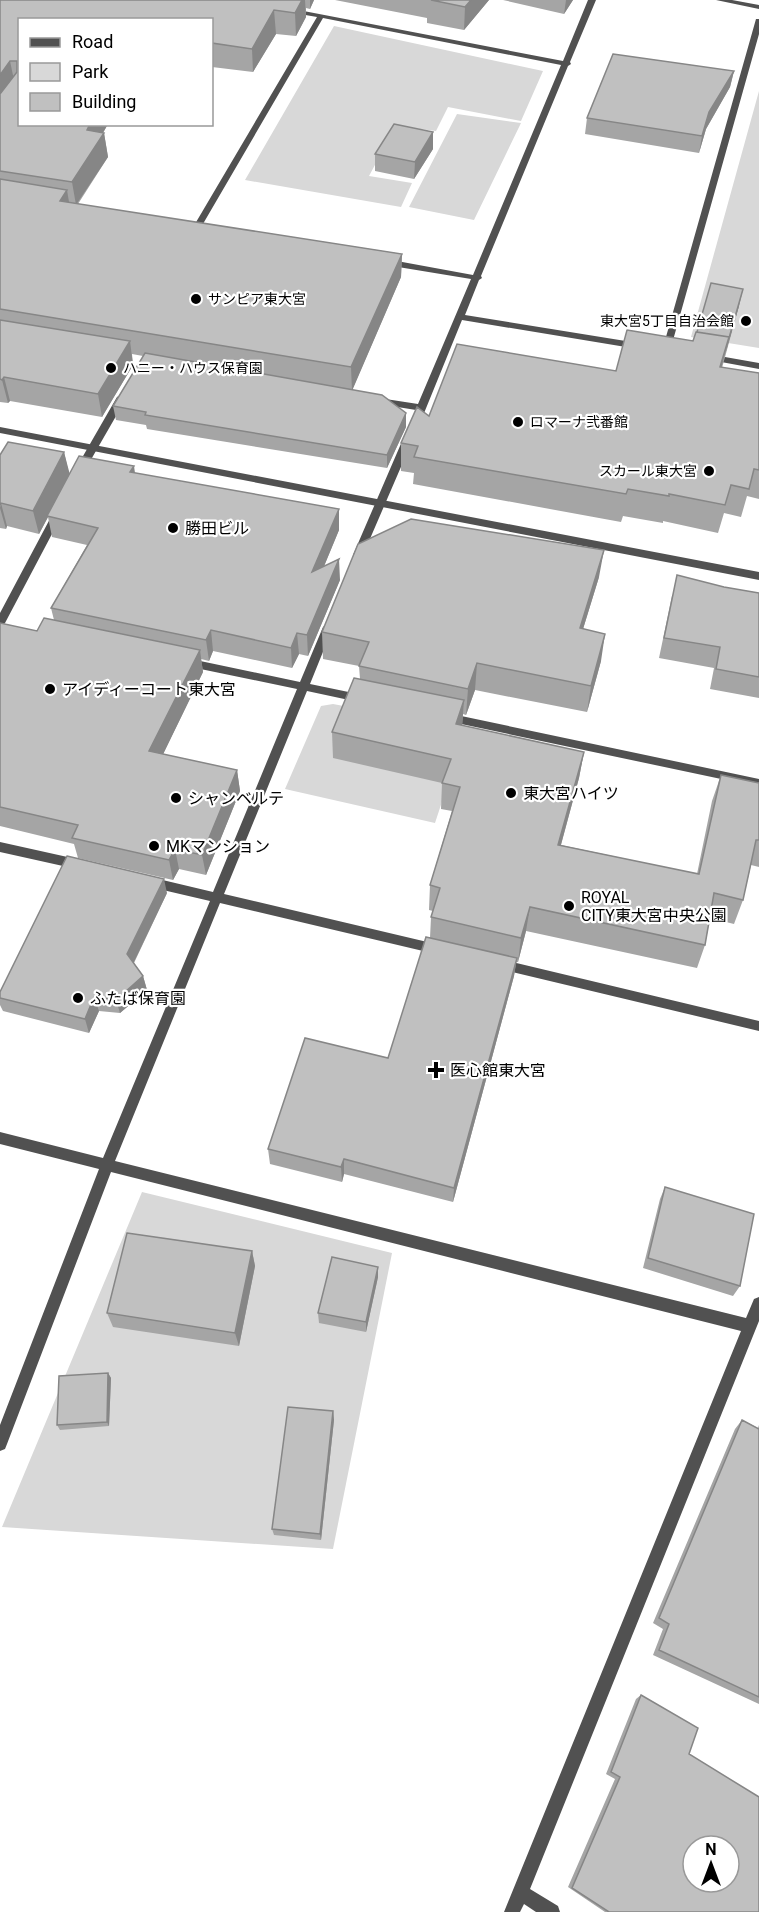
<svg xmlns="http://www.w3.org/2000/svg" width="759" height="1912" font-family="Roboto,'Noto Sans JP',sans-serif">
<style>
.green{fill:#d8d8d8}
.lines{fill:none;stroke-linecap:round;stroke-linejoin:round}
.minor{fill:#515151;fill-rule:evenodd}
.tertiary{fill:#515151;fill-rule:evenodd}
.wall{fill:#a5a5a5}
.shaded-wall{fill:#868686}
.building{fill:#c0c0c0;stroke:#868686;stroke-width:1.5;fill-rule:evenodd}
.poi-dot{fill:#000;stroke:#fff;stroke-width:2}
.labels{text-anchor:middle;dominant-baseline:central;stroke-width:4.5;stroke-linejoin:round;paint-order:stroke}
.far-poi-label{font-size:14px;fill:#000;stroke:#fff;text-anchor:start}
.poi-label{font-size:16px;fill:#000;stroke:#fff;text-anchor:start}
</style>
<rect width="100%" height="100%" fill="#fff"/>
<path class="green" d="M 334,26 L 543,71 L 521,121 L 448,107 L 436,131 L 396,126 L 369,176 L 412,183 L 401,207 L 245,180 Z
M 759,91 L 759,348 L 691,337 Z
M 457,114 L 521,123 L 474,220 L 409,207 Z
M 333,704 L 466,729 L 435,823 L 285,789 L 321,706 Z
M 142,1192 L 392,1253 L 333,1549 L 2,1527 Z"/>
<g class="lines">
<path class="minor" d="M 588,0 L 596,0 L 570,62 L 571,64 L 568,66 L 481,276 L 482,278 L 479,280 L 465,315 L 638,343 L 642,346 L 638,349 L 462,320 L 420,423 L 415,426 L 412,425 L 410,423 L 416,410 L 379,404 L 374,401 L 379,398 L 418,404 L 471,279 L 386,265 L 382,262 L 386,259 L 473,275 L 561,65 L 323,18 L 200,229 L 196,231 L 192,229 L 317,17 L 288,12 L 288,8 L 563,61 Z
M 756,19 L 759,19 L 759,34 L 670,351 L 669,353 L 663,353 L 662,351 Z
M 708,354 L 759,363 L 759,369 L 705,359 L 704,357 Z
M 122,394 L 127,397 L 85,470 L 83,472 L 77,472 L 75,470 L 117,397 Z
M 408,436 L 413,439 L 363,555 L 358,558 L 354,557 L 353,555 L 403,439 Z
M 57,512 L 62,515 L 5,623 L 0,627 L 0,613 L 52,515 Z
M 328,623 L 333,627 L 310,684 L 363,695 L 368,699 L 363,703 L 307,691 L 224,894 L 440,945 L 444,946 L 446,950 L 444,954 L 440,955 L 220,903 L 115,1161 L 746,1318 L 754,1299 L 759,1297 L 759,1321 L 530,1889 L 558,1906 L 560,1912 L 536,1912 L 524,1904 L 520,1912 L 504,1912 L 741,1331 L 111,1172 L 7,1444 L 5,1449 L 0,1451 L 0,1425 L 99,1169 L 0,1144 L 0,1132 L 103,1158 L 210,901 L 150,887 L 146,885 L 144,882 L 146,879 L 150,877 L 213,892 L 297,689 L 186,666 L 181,662 L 186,658 L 300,682 L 323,627 Z
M 447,713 L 759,779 L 759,787 L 447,721 L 442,717 Z
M 0,842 L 81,860 L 85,862 L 87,865 L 85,868 L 81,870 L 0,852 Z
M 500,959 L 759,1021 L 759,1031 L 500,969 L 496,968 L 494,964 L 496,960 Z"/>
<path class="tertiary" d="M 716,0 L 732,0 L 759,5 L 759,9 Z
M 0,427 L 759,572 L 759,580 L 0,433 Z"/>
</g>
<path class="wall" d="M 0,0 L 314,0 L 310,9 L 306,8 L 306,17 L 296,36 L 276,34 L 253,72 L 212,67 L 212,20 L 20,20 L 108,124 L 103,133 L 104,133 L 108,157 L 78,204 L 402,254 L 401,277 L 352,390 L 406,427 L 387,468 L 147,429 L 146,425 L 116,420 L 113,406 L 143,356 L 132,354 L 133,365 L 102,417 L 10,401 L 8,403 L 0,402 Z
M 335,0 L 489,0 L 464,30 L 427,23 L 427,18 Z
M 503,0 L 573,0 L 564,14 Z
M 734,71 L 730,87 L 706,129 L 699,153 L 585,134 L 587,118 Z
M 433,132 L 433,149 L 414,179 L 375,171 L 375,154 Z
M 739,306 L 722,368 L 759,373 L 759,499 L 747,496 L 741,517 L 724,513 L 718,533 L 663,521 L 663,523 L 623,516 L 621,522 L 413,484 L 414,473 L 401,471 L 401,443 L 429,416 L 616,371 L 693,341 L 697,332 Z
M 64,452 L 69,474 L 135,473 L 339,530 L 324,566 L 340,580 L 308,656 L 299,654 L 292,668 L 213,651 L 209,661 L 201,659 L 203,672 L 163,754 L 237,770 L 240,791 L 206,875 L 179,869 L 173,880 L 78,858 L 74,844 L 0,826 L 0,623 L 37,631 L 54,620 L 51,608 L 87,545 L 52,537 L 48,517 L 39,534 L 7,526 L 6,529 L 0,528 L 0,455 Z
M 599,577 L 583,629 L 601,661 L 587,712 L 475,690 L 466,715 L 463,714 L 462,726 L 584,752 L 579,778 L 561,845 L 697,874 L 712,801 L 721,775 L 759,783 L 759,867 L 751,865 L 743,900 L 734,924 L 710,918 L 705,945 L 697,968 L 526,931 L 518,962 L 516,962 L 514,976 L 453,1202 L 344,1174 L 342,1182 L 270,1164 L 268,1149 L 388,1058 L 430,938 L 431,917 L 433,911 L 429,910 L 430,885 L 452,811 L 441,809 L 442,783 L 333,758 L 332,732 L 360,679 L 359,666 L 323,659 L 322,632 Z
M 724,587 L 759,593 L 759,698 L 710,689 L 714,668 L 659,658 L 672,596 Z
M 167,893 L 134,963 L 143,976 L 147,990 L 120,1013 L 99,1011 L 89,1033 L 3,1011 L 0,1005 L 0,992 Z
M 665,1187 L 740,1286 L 733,1296 L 643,1268 L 660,1199 Z
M 252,1251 L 255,1266 L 239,1346 L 113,1327 L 107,1313 Z
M 378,1267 L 378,1277 L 366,1332 L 319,1323 L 318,1313 Z
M 108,1373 L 111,1378 L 109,1426 L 60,1430 L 57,1425 Z
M 333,1411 L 334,1420 L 321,1540 L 274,1535 L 272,1529 Z
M 742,1420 L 758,1428 L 759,1425 L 759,1704 L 653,1655 L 663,1629 L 653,1623 L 735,1429 Z
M 641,1695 L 689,1754 L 759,1912 L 605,1912 L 568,1887 L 615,1779 L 606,1774 L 636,1699 Z"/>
<path class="shaded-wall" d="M 302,0 L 305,0 L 306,17 L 296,36 L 295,13 Z
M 310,0 L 314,0 L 310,9 Z
M 471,0 L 489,0 L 464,30 L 465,7 Z
M 566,0 L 573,0 L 564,14 Z
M 274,10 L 276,34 L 253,72 L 252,49 Z
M 10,61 L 15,85 L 0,105 L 0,75 Z
M 734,71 L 730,87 L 706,129 L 699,153 L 702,136 L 709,112 Z
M 90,124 L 108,124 L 94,148 L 104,133 L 108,157 L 76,205 L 72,182 L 87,130 Z
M 433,132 L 433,149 L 414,179 L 415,162 Z
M 67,190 L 71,214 L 60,201 Z
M 402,254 L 401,277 L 352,391 L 351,367 Z
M 743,289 L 739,306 L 725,355 L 729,338 Z
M 729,337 L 722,365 L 714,395 L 720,367 Z
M 130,341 L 133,365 L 102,417 L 98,394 Z
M 4,377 L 10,401 L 8,403 L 2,380 Z
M 406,413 L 406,427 L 387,468 L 387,455 Z
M 64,452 L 70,475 L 47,516 L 48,517 L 39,534 L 33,511 Z
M 134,466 L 137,487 L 130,472 Z
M 1,503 L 7,526 L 6,529 L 0,508 Z
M 339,509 L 339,530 L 313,593 L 312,572 Z
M 604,550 L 599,577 L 575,655 L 580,628 Z
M 339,559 L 340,580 L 308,656 L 307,635 Z
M 211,630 L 213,651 L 209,661 L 206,640 Z
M 297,633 L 299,654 L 292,668 L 291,648 Z
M 605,634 L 601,661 L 587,712 L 591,686 Z
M 200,650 L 203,672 L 154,773 L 149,751 Z
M 477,663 L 475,690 L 466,715 L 468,689 Z
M 464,700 L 462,727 L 456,724 Z
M 584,752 L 579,778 L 554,870 L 558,845 Z
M 237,770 L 240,791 L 206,875 L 202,855 Z
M 175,849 L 179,869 L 173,880 L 169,860 Z
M 164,879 L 167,893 L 131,968 L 127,954 Z
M 530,907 L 526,931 L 518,962 L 521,938 Z
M 517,958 L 514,976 L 453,1202 L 454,1188 Z
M 143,976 L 147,990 L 120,1013 L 116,1000 Z
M 94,997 L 99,1011 L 89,1033 L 85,1019 Z
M 344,1159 L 344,1174 L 342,1182 L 341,1167 Z
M 252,1251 L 255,1266 L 239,1346 L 235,1333 Z
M 378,1267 L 378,1277 L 366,1332 L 366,1322 Z
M 108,1373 L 111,1378 L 109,1426 L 107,1422 Z
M 333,1411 L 334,1420 L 321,1540 L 320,1534 Z"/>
<path class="building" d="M 0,0 L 302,0 L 295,13 L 274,10 L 252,49 L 212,43 L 212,20 L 20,20 L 20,124 L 90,124 L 87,130 L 104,133 L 72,182 L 0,171 L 0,94 L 17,72 L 17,61 L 10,61 L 0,75 Z
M 431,0 L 471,0 L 465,7 Z
M 613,54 L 734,71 L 709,112 L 702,136 L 587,118 Z
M 394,124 L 433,132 L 415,162 L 375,154 Z
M 0,179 L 67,190 L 60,201 L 402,254 L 351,367 L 0,309 Z
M 711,283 L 743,289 L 729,338 L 729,337 L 697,332 Z
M 0,320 L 130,341 L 98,394 L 4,377 L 2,380 L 0,379 Z
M 627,330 L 693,341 L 696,332 L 729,337 L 720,367 L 759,373 L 759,470 L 754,469 L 749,489 L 731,485 L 725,505 L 669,494 L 669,496 L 628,489 L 626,494 L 414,457 L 418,446 L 401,443 L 417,407 L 429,416 L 457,344 L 616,371 Z
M 145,353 L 382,395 L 406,413 L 387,455 L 145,415 L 146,412 L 113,406 Z
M 8,442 L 64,452 L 33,511 L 1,503 L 0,505 L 0,455 Z
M 79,456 L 134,466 L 130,472 L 339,509 L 312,572 L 339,559 L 307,635 L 297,633 L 291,648 L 211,630 L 206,640 L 51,608 L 98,528 L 47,516 Z
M 411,519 L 604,550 L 580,628 L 605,634 L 591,686 L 477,663 L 468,689 L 359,666 L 369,642 L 322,632 L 358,544 Z
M 677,575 L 724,587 L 759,593 L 759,677 L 716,669 L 720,647 L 664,638 Z
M 44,618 L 200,650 L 149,751 L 237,770 L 202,855 L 175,849 L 169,860 L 72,838 L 78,825 L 0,807 L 0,623 L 37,631 Z
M 354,678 L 464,700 L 456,724 L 584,752 L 558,845 L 699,874 L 721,775 L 759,783 L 759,840 L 756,840 L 743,900 L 714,893 L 705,945 L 530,907 L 521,938 L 431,917 L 440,888 L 430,885 L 460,787 L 442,783 L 451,759 L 332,732 Z
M 67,856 L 164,879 L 127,954 L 143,976 L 116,1000 L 94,997 L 85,1019 L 0,998 L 0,992 Z
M 426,937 L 517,958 L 454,1188 L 344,1159 L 341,1167 L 268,1149 L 305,1038 L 388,1058 Z
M 665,1187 L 754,1214 L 740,1286 L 648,1258 Z
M 127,1233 L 252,1251 L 235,1333 L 107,1313 Z
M 332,1257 L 378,1267 L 366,1322 L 318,1313 Z
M 108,1373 L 107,1422 L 57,1425 L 59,1376 Z
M 288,1407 L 333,1411 L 320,1534 L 272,1529 Z
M 742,1420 L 759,1429 L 759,1697 L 659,1650 L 669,1624 L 659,1618 Z
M 641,1695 L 698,1728 L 689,1754 L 759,1797 L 759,1912 L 609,1912 L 572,1888 L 620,1777 L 611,1772 ZM 693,1846 L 729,1846 L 729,1882 L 693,1882 Z"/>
<g class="poi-dot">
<circle cx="196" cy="299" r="6"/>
<circle cx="746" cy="321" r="6"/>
<circle cx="111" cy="368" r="6"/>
<circle cx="518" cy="422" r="6"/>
<circle cx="709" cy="471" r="6"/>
<circle cx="173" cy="528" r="6"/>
<circle cx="50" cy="689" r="6"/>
<circle cx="511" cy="793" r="6"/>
<circle cx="176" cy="798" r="6"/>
<circle cx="154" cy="846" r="6"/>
<circle cx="569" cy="906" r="6"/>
<circle cx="78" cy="998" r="6"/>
<path d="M433 1061h6v6h6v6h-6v6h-6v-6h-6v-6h6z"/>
</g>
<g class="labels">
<g class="far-poi-label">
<text x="208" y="299">サンピア東大宮</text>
<text x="734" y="321" text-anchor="end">東大宮5丁目自治会館</text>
<text x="123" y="368">ハニー・ハウス保育園</text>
<text x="530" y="422">ロマーナ弐番館</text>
<text x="697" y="471" text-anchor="end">スカール東大宮</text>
</g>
<g class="poi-label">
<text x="185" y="528">勝田ビル</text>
<text x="62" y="689">アイディーコート東大宮</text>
<text x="523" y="793">東大宮ハイツ</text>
<text x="188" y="798">シャンベルテ</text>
<text x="166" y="846">MKマンション</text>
<text x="581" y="897">ROYAL<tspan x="581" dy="18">CITY東大宮中央公園</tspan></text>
<text x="90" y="998">ふたば保育園</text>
<text x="450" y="1070">医心館東大宮</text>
</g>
</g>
<rect x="18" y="18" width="195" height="108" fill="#ffffff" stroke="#999999" stroke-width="1.5"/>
<rect x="30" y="38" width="30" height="9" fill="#515151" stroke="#999999" stroke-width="1.5"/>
<text x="72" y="48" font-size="18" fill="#000000">Road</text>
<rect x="30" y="63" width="30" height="18" fill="#d8d8d8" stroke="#999999" stroke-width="1.5"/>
<text x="72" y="78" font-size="18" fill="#000000">Park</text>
<rect x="30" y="93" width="30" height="18" fill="#c0c0c0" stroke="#999999" stroke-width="1.5"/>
<text x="72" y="108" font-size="18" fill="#000000">Building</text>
<g transform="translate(711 1864)"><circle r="28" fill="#ffffff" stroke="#999999" stroke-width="1.5"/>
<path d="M0-4.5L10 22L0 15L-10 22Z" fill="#000000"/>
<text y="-9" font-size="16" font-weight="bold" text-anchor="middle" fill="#000000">N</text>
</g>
</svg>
